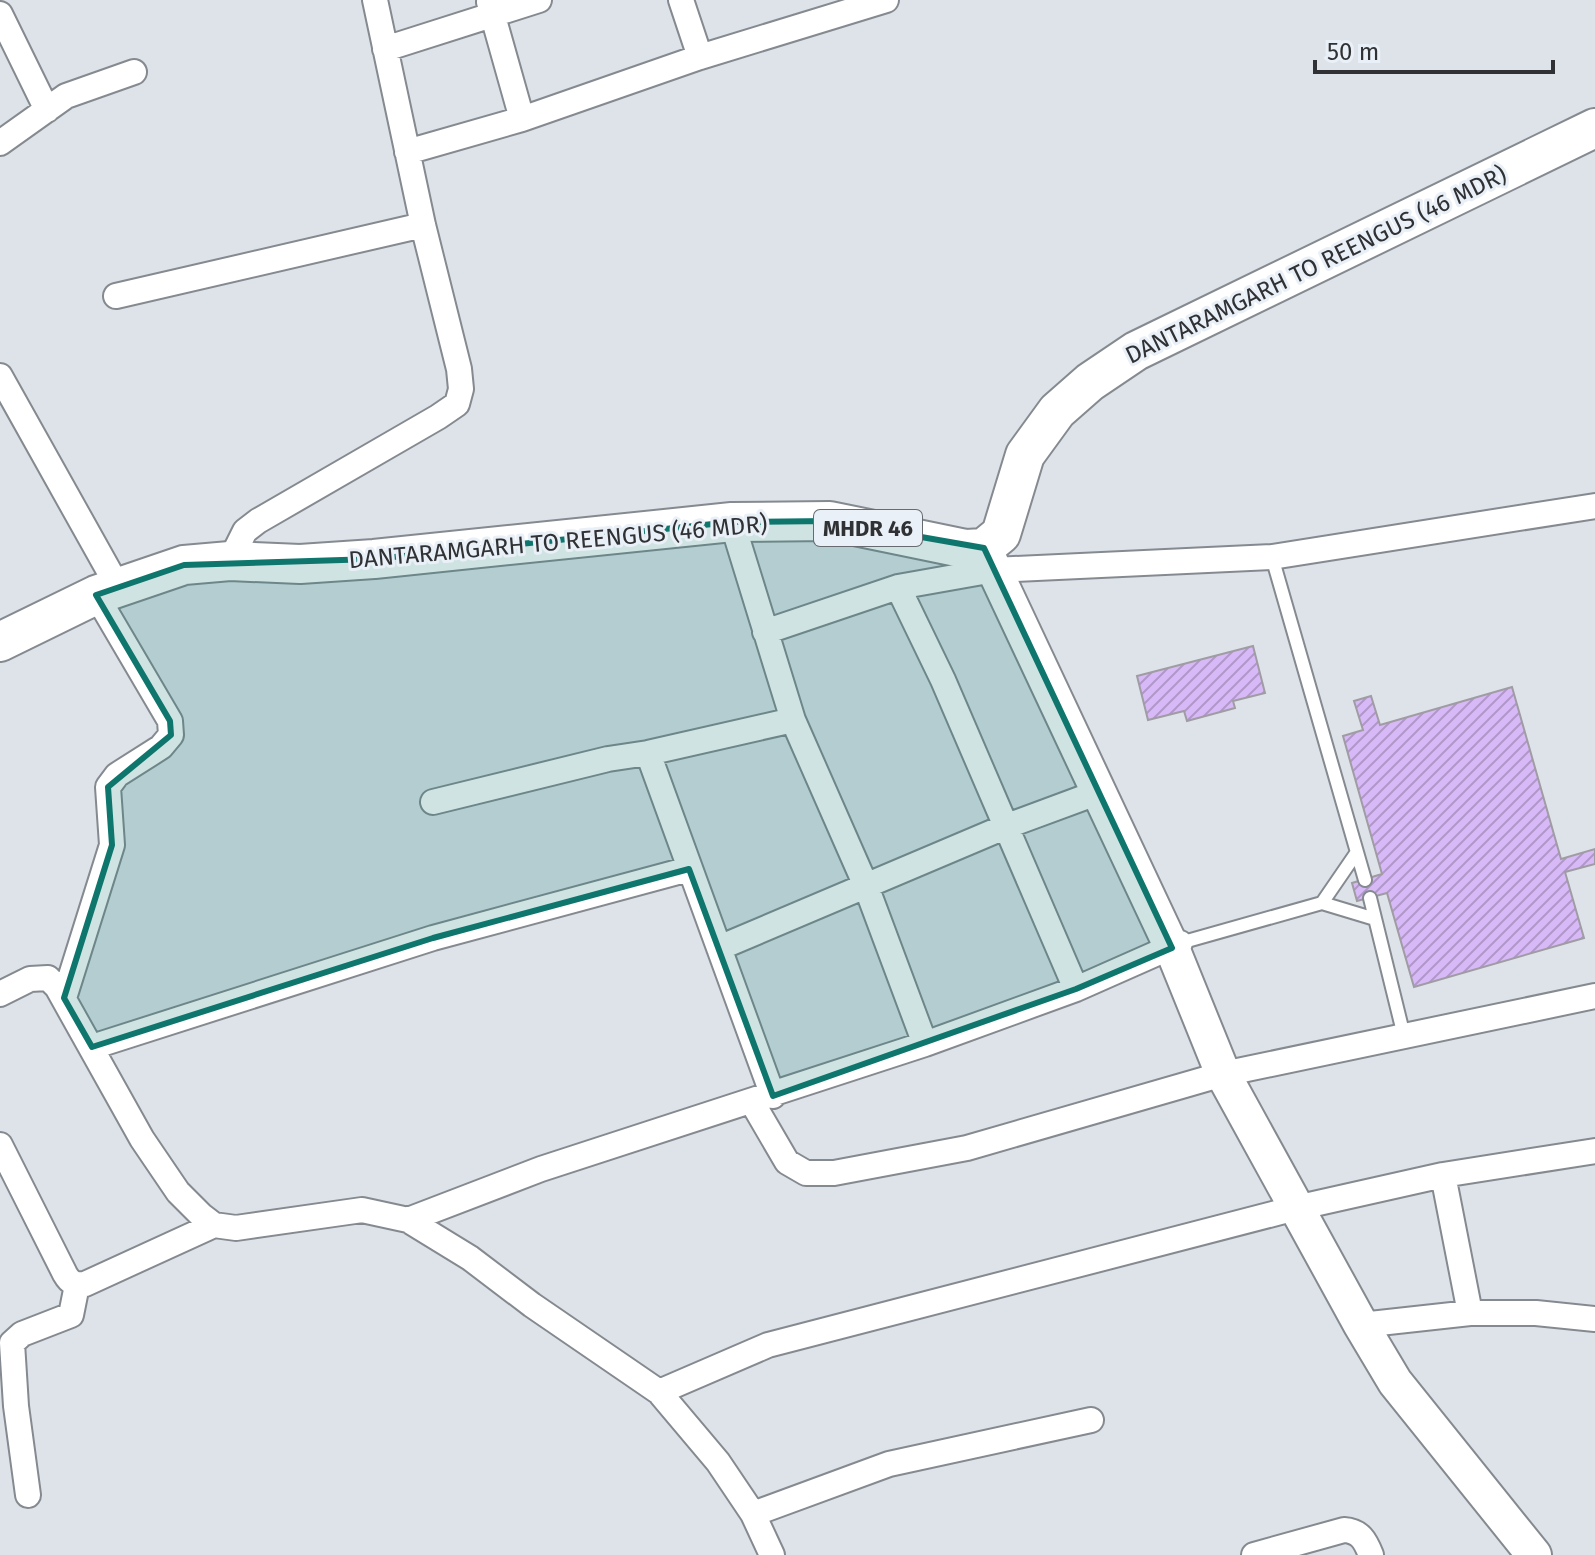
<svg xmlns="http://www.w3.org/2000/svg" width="1595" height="1555" font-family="'Fira Sans',sans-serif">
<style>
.building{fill:url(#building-hatch);stroke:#9f9ca3;stroke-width:2}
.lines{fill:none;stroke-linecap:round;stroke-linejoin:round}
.lane-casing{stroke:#858a90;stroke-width:16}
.street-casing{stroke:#858a90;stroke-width:28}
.secondary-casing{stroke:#858a90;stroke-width:38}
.primary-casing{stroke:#858a90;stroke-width:42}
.lane{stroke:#fff;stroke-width:12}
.street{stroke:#fff;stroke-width:24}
.secondary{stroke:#fff;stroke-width:34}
.primary{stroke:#fff;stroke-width:38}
.marked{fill:#0f766e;fill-opacity:0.2;stroke:#0f766e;stroke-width:6;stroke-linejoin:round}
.labels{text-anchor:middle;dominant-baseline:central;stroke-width:6;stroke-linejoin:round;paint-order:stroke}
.shield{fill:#eaf0f7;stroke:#676a6e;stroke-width:2}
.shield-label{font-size:22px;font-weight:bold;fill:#2f3134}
.street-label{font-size:24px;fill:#2f3134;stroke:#eaf0f7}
</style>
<defs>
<pattern id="building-hatch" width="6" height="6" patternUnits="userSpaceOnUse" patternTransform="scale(2)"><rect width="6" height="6" fill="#d8b9f7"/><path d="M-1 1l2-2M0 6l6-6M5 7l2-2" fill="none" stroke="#b097c9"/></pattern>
</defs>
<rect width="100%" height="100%" fill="#dde3e9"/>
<path class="building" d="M 1253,646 L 1265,693 L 1233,701 L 1235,708 L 1187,721 L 1184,711 L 1148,720 L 1137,676 Z
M 1512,687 L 1561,859 L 1595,849 L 1595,864 L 1565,872 L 1584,938 L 1414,987 L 1387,893 L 1357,901 L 1352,883 L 1382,874 L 1343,736 L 1363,730 L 1354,701 L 1371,696 L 1380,725 Z"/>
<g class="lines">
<g class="lane-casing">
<path id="lane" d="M 1272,557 L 1365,880
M 1370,898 L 1404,1036
M 1322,903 L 1357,852
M 1180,943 L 1322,903 L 1375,919"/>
</g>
<g class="street-casing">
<path id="street" d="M 681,0 L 700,57
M 489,2 L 522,119
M 0,14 L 47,110
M 385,49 L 539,0
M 0,143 L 66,96 L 134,72
M 407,152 L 522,119 L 700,57 L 886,0
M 116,296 L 423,225
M 0,376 L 118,587
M 732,522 L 793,720 L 866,886 L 925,1044
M 230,561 L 245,531 L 258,521 L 438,417 L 457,404 L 461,389 L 459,369 L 423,225 L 375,0
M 898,587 L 943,680 L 1076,989
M 765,632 L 898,587 L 994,570 L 1272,557 L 1595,506
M 648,753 L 773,1096
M 433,802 L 608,759 L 648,753 L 793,720
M 719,948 L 1007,826 L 1099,792
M 0,994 L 30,979 L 48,978 L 57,987 L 142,1139 L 178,1192 L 201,1215 L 214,1225 L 236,1228 L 362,1210 L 408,1220 L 470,1258 L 532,1305 L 659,1392 L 718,1462 L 753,1514 L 772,1555
M 64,998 L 112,845 L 108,787 L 117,775 L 161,747 L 171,735 L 170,721 L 96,595
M 92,1047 L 433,938 L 689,869
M 752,1102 L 787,1162 L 806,1173 L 834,1173 L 967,1148 L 1223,1074 L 1595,996
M 0,1145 L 65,1274 C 70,1283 75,1285 85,1284 L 214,1225
M 1443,1175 L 1470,1313
M 408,1220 L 541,1169 L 925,1044 L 1076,989 L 1180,943
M 1361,1325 L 1470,1313 L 1536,1313 L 1595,1319
M 659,1392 L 768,1345 L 1296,1208 L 1443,1175 L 1595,1151
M 28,1495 L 16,1406 L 12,1343 L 22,1334 L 71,1315 L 77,1285
M 753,1514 L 889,1464 L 1091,1420
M 1254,1555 L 1344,1530 C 1360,1531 1365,1540 1371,1555"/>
</g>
<g class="secondary-casing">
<path id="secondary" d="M 984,548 L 1172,948 L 1223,1074 L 1361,1325 L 1395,1382 L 1534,1555"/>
</g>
<g class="primary-casing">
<path id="primary" d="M 0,642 L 96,595 L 184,565 L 230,561 L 300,564 L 374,559 L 732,522 L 830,521 L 966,549 L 984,548 L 1001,534 L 1025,455 L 1057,411 L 1090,382 L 1136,351 L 1595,128"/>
</g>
<use href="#lane" class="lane"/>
<use href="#street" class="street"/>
<use href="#secondary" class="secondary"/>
<use href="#primary" class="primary"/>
</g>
<path class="marked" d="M 830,521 L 984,548 L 1172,948 L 1076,989 L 773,1096 L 689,869 L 433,938 L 92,1047 L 64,998 L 112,845 L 108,787 L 171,735 L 170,721 L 96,595 L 184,565 L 374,559 L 732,522 Z"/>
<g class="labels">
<rect class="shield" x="814" y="510" width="108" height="36" rx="6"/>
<g class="shield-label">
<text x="868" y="528">MHDR 46</text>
</g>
<g class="street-label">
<text transform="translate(1316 265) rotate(-26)">DANTARAMGARH TO REENGUS (46 MDR)</text>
<text transform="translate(558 542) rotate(-5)">DANTARAMGARH TO REENGUS (46 MDR)</text>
</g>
</g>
<path d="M1315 60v12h238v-12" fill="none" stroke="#2f3134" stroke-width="4"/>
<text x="1327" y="60" font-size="24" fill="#2f3134" stroke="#eaf0f7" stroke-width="6" paint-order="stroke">50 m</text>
</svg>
